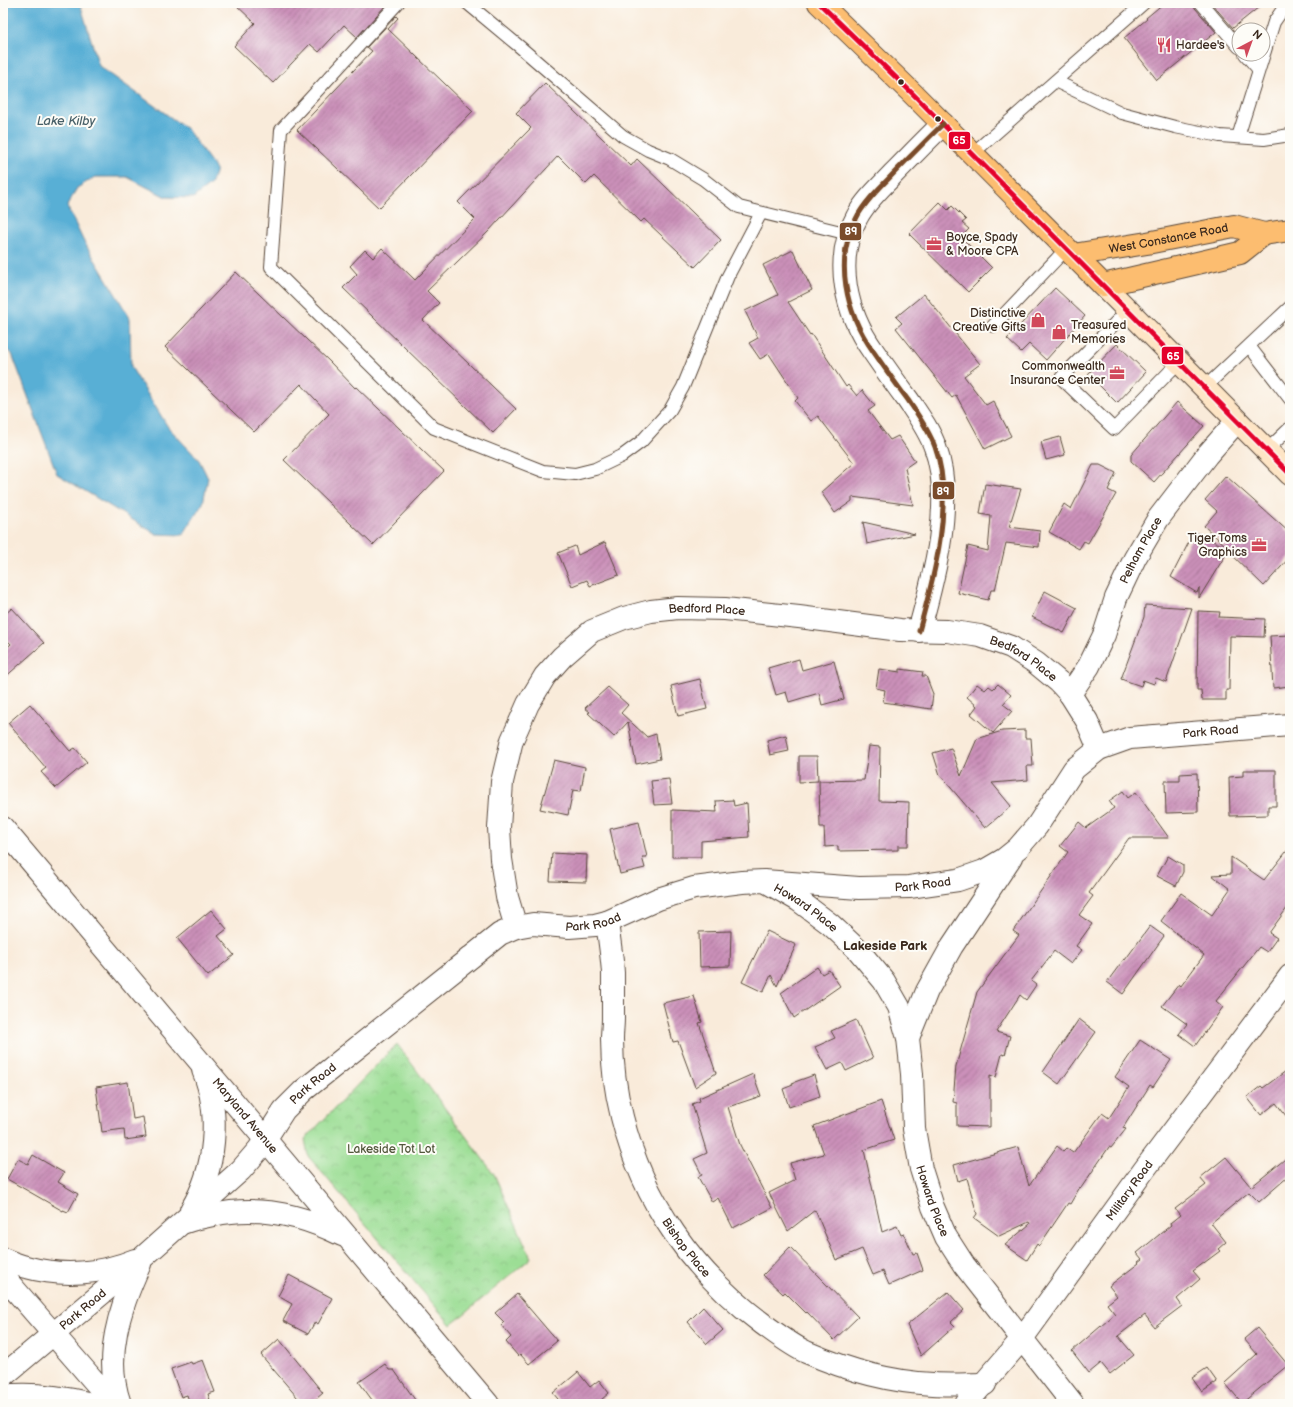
<svg xmlns="http://www.w3.org/2000/svg" width="1293" height="1407" font-family="'Balsamiq Sans',sans-serif">
<style>
.park{fill:url(#park-crowns);stroke:#6c845a}
.water{fill:#58afd5;stroke:#4a6c7a}
.building{fill:url(#building-hatch)}
.lines{fill:none;stroke-linecap:round;stroke-linejoin:round}
.service-casing{stroke:#58473a;stroke-width:14}
.minor-casing{stroke:#58473a;stroke-width:24}
.secondary-casing{stroke:#58473a;stroke-width:24}
.primary-casing{stroke:#58473a;stroke-width:24}
.service{stroke:#fff;stroke-width:12}
.minor{stroke:#fff;stroke-width:22}
.secondary{stroke:#fee5c5;stroke-width:22}
.primary{stroke:#fcbd6f;stroke-width:22}
.bus-1-casing{stroke:#fdfcf7;stroke-width:8}
.bus-2-casing{stroke:#fdfcf7;stroke-width:8}
.bus-1{stroke:#e4002b;stroke-width:5}
.bus-2{stroke:#7a4b2a;stroke-width:5}
.bus-dot{fill:#3b2a1e;stroke:#fdfcf7;stroke-width:1.5}
.labels{text-anchor:middle;dominant-baseline:central;stroke-width:4;stroke-linejoin:round;paint-order:stroke}
.poi-label{font-size:12px;fill:#3b2a1e;stroke:#fdfcf7;text-anchor:start}
.street-label{font-size:12px;fill:#3b2a1e;stroke:#fdfcf7}
.park-label{font-size:12px;fill:#53573c;stroke:#fdfcf7}
.water-label{font-size:13px;font-style:italic;fill:#475f67;stroke:#fdfcf7}
.neighbourhood-label{font-size:13px;font-weight:bold;fill:#3b2a1e;stroke:#fdfcf7}
.line-badge{stroke:#fdfcf7;stroke-width:1.5}
.badge-label{font-size:11px;text-anchor:middle;font-weight:bold;fill:#fff}
</style>
<defs>
<pattern id="park-crowns" width="20" height="18" patternUnits="userSpaceOnUse"><rect width="20" height="18" fill="#9cde95"/><path d="M2 6a3 3 0 1 1 6 0M12 15a3 3 0 1 1 6 0" fill="none" stroke="#87bf80"/></pattern>
<pattern id="building-hatch" width="6" height="6" patternUnits="userSpaceOnUse"><rect width="6" height="6" fill="#cb90b9"/><path d="M-1 1l2-2M0 6l6-6M5 7l2-2" fill="none" stroke="#a67696"/></pattern>
</defs>
<rect width="100%" height="100%" fill="#fdfcf7"/>
<filter id="ink" filterUnits="userSpaceOnUse"><feTurbulence type="fractalNoise" baseFrequency=".025" numOctaves="2"/><feDisplacementMap in="SourceGraphic" scale="8" xChannelSelector="R" yChannelSelector="G"/><feConvolveMatrix kernelMatrix="1 2 1 2 8 2 1 2 1" color-interpolation-filters="sRGB"/></filter>
<filter id="wash" filterUnits="userSpaceOnUse"><feTurbulence type="fractalNoise" baseFrequency=".012" numOctaves="4" result="noise"/><feDisplacementMap in="SourceGraphic" scale="16" xChannelSelector="R" yChannelSelector="G"/><feGaussianBlur stdDeviation="0.9" result="paint"/><feColorMatrix in="noise" values="0 0 0 0 0 0 0 0 0 0 0 0 0 0 0 0 0 1.4 0 .05"/><feComposite in="paint" operator="in"/></filter>
<g filter="url(#wash)">
<rect width="100%" height="100%" fill="#f9ebda"/>
<path class="park" d="M 397,1044 L 494,1174 L 531,1258 L 451,1325 L 308,1156 L 305,1139 Z"/>
<path class="water" d="M 3,3 L 80,3 L 99,66 L 187,129 L 216,169 L 212,183 L 193,198 L 166,197 L 127,177 L 95,177 L 77,188 L 67,206 L 83,240 L 130,318 L 131,367 L 168,427 L 199,460 L 208,478 L 203,503 L 183,535 L 156,534 L 57,474 L 12,354 L 3,347 Z"/>
<g id="blocks">
<path class="building" d="M 234,3 L 383,3 L 386,5 L 357,37 L 344,25 L 319,52 L 310,44 L 273,83 L 234,46 L 255,23 Z
M 1164,3 L 1194,3 L 1195,8 L 1216,32 L 1157,80 L 1124,38 L 1147,19 L 1146,18 Z
M 1211,3 L 1264,3 L 1233,28 Z
M 396,16 L 398,18 L 388,29 L 473,111 L 379,208 L 297,130 L 372,51 L 367,47 Z
M 545,83 L 631,166 L 637,159 L 721,240 L 695,267 L 644,219 L 641,222 L 594,176 L 586,184 L 558,156 L 488,232 L 427,291 L 439,303 L 423,320 L 516,409 L 493,433 L 343,288 L 357,274 L 350,266 L 365,250 L 373,258 L 382,248 L 415,280 L 475,219 L 458,202 L 531,128 L 516,113 Z
M 940,202 L 948,210 L 952,206 L 966,220 L 962,223 L 969,229 L 961,237 L 992,268 L 968,292 L 909,234 Z
M 793,250 L 812,290 L 788,302 L 810,335 L 811,334 L 846,387 L 848,385 L 857,396 L 862,390 L 875,406 L 868,411 L 890,440 L 898,436 L 915,461 L 905,468 L 913,505 L 852,497 L 852,501 L 835,513 L 821,492 L 854,463 L 818,416 L 811,421 L 795,401 L 798,398 L 769,354 L 760,359 L 749,343 L 758,338 L 745,311 L 778,295 L 763,265 Z
M 236,272 L 330,362 L 355,388 L 356,387 L 444,471 L 373,545 L 284,460 L 329,414 L 301,384 L 254,432 L 165,347 Z
M 1055,288 L 1085,316 L 1046,360 L 1029,344 L 1021,352 L 1007,339 Z
M 924,294 L 980,364 L 964,376 L 986,405 L 993,401 L 1011,436 L 985,449 L 956,395 L 952,398 L 896,328 L 902,323 L 896,317 Z
M 1117,344 L 1146,372 L 1117,403 L 1088,374 Z
M 1177,402 L 1204,426 L 1154,482 L 1131,461 L 1131,455 Z
M 1060,437 L 1065,455 L 1046,460 L 1041,442 Z
M 1093,465 L 1100,465 L 1116,473 L 1108,490 L 1116,494 L 1088,543 L 1084,541 L 1079,549 L 1049,532 L 1064,504 L 1071,509 Z
M 1226,476 L 1290,533 L 1290,557 L 1264,586 L 1228,551 L 1199,598 L 1199,588 L 1197,593 L 1171,577 L 1189,542 L 1197,533 L 1225,547 L 1226,546 L 1204,526 L 1217,511 L 1205,500 Z
M 985,484 L 1021,489 L 1009,527 L 1040,531 L 1039,547 L 1006,543 L 995,590 L 991,590 L 988,600 L 958,593 L 968,546 L 988,551 L 991,516 L 980,514 Z
M 863,522 L 915,534 L 867,544 Z
M 605,542 L 619,575 L 590,586 L 587,580 L 572,586 L 558,553 L 575,546 L 578,555 Z
M 1045,591 L 1077,608 L 1064,633 L 1032,617 Z
M 1145,605 L 1192,608 L 1166,682 L 1156,678 L 1154,684 L 1143,680 L 1141,686 L 1121,679 L 1144,617 Z
M 12,608 L 44,643 L 3,679 L 3,651 L 11,644 L 3,636 L 3,616 Z
M 1198,611 L 1220,612 L 1219,617 L 1265,619 L 1264,637 L 1230,636 L 1229,690 L 1226,690 L 1226,700 L 1202,700 L 1201,690 L 1197,690 Z
M 1290,635 L 1290,686 L 1273,688 L 1270,636 Z
M 799,659 L 802,670 L 834,661 L 844,699 L 822,705 L 819,693 L 789,702 L 786,692 L 776,695 L 768,668 Z
M 879,669 L 900,672 L 900,669 L 923,672 L 922,676 L 926,676 L 933,694 L 931,709 L 883,702 L 885,690 L 876,688 Z
M 700,679 L 707,709 L 678,716 L 671,686 Z
M 977,684 L 985,690 L 989,686 L 993,689 L 998,684 L 1011,695 L 1003,704 L 1012,711 L 993,733 L 971,714 L 977,706 L 967,697 Z
M 608,687 L 628,705 L 621,713 L 647,737 L 656,734 L 660,759 L 636,764 L 628,722 L 614,737 L 588,713 L 590,712 L 585,708 Z
M 30,704 L 70,751 L 75,748 L 87,762 L 56,788 L 41,772 L 46,768 L 8,723 Z
M 1025,730 L 1025,738 L 1031,738 L 1033,766 L 1027,766 L 1028,780 L 992,783 L 1011,806 L 985,828 L 940,775 L 933,753 L 951,748 L 961,776 L 977,739 L 1002,731 Z
M 786,735 L 789,751 L 770,755 L 767,740 Z
M 869,746 L 880,747 L 879,801 L 909,802 L 908,846 L 898,846 L 898,850 L 838,851 L 838,846 L 825,847 L 824,827 L 820,827 L 819,781 L 864,780 Z
M 799,756 L 817,756 L 818,781 L 799,782 Z
M 554,760 L 585,767 L 581,791 L 573,790 L 568,815 L 540,809 Z
M 1243,770 L 1276,770 L 1276,806 L 1268,806 L 1268,815 L 1230,816 L 1229,777 L 1243,776 Z
M 1197,773 L 1198,812 L 1166,813 L 1165,781 L 1180,781 L 1180,774 Z
M 669,779 L 672,804 L 654,805 L 651,781 Z
M 1123,791 L 1128,798 L 1136,792 L 1169,838 L 1129,838 L 1089,893 L 1093,896 L 1079,915 L 1092,924 L 1076,946 L 1082,950 L 1071,964 L 1054,951 L 1031,981 L 1036,985 L 1026,1000 L 1020,995 L 996,1032 L 1010,1036 L 1005,1055 L 1002,1054 L 996,1077 L 990,1075 L 990,1127 L 957,1126 L 957,1103 L 953,1102 L 956,1066 L 977,992 L 1019,935 L 1013,931 L 1068,852 L 1060,846 L 1079,822 L 1086,828 L 1114,808 L 1109,801 Z
M 733,800 L 734,806 L 747,803 L 749,837 L 701,841 L 701,857 L 672,857 L 672,810 L 717,812 L 716,801 Z
M 639,822 L 647,857 L 642,857 L 645,868 L 620,874 L 610,829 Z
M 1290,847 L 1290,904 L 1269,933 L 1277,938 L 1267,952 L 1259,947 L 1216,1001 L 1223,1007 L 1195,1046 L 1179,1034 L 1187,1024 L 1162,1006 L 1179,984 L 1181,986 L 1204,955 L 1161,921 L 1181,893 L 1212,915 L 1230,889 L 1212,875 L 1231,874 L 1231,857 L 1264,880 Z
M 552,853 L 587,855 L 586,882 L 550,881 Z
M 1168,856 L 1183,865 L 1183,872 L 1176,886 L 1157,876 Z
M 211,910 L 227,929 L 218,936 L 234,955 L 208,976 L 177,938 Z
M 1150,926 L 1164,936 L 1123,994 L 1107,982 L 1124,959 L 1125,960 Z
M 731,931 L 730,966 L 700,967 L 699,932 Z
M 767,931 L 796,945 L 777,986 L 771,975 L 763,992 L 742,982 Z
M 817,967 L 822,974 L 829,970 L 840,986 L 794,1018 L 781,993 Z
M 694,996 L 702,1022 L 699,1023 L 716,1073 L 695,1087 L 678,1041 L 673,1042 L 663,1003 Z
M 1079,1019 L 1096,1032 L 1059,1084 L 1043,1072 Z
M 856,1020 L 873,1058 L 846,1071 L 842,1063 L 827,1070 L 815,1047 L 835,1038 L 831,1031 Z
M 1140,1040 L 1171,1060 L 1153,1087 L 1150,1085 L 1123,1128 L 1126,1129 L 1111,1148 L 1109,1147 L 1081,1188 L 1080,1187 L 1070,1204 L 1068,1203 L 1039,1246 L 1037,1244 L 1027,1260 L 1005,1245 L 1030,1224 L 1029,1222 L 999,1236 L 974,1218 L 977,1214 L 967,1178 L 958,1181 L 954,1165 L 1018,1147 L 1029,1186 L 1057,1146 L 1063,1151 L 1066,1148 L 1073,1153 L 1102,1113 L 1109,1118 L 1129,1087 L 1115,1077 Z
M 1290,1068 L 1290,1121 L 1276,1103 L 1261,1115 L 1247,1097 L 1261,1086 L 1263,1088 Z
M 753,1074 L 761,1096 L 728,1107 L 740,1145 L 772,1208 L 733,1228 L 718,1198 L 712,1202 L 698,1177 L 702,1175 L 694,1159 L 707,1153 L 692,1104 L 700,1101 L 699,1098 Z
M 814,1075 L 820,1096 L 789,1107 L 783,1089 L 793,1085 L 792,1083 Z
M 128,1082 L 133,1119 L 143,1117 L 146,1137 L 125,1140 L 124,1129 L 102,1132 L 96,1087 Z
M 881,1101 L 894,1140 L 864,1150 L 882,1232 L 897,1226 L 901,1235 L 904,1234 L 913,1254 L 917,1253 L 923,1270 L 889,1285 L 883,1271 L 873,1275 L 862,1249 L 836,1260 L 815,1210 L 788,1231 L 769,1193 L 795,1180 L 790,1163 L 824,1154 L 814,1126 Z
M 33,1155 L 64,1173 L 58,1182 L 78,1194 L 68,1212 L 63,1210 L 63,1211 L 7,1179 L 18,1159 L 28,1164 Z
M 1290,1155 L 1290,1175 L 1259,1202 L 1249,1192 L 1211,1223 L 1226,1242 L 1218,1249 L 1220,1251 L 1193,1271 L 1200,1279 L 1177,1299 L 1182,1306 L 1154,1327 L 1145,1315 L 1118,1336 L 1134,1355 L 1110,1374 L 1101,1363 L 1089,1373 L 1072,1351 L 1115,1314 L 1107,1304 L 1117,1296 L 1109,1286 L 1139,1263 L 1138,1262 L 1142,1259 L 1137,1253 L 1171,1225 L 1170,1223 L 1180,1215 L 1175,1209 L 1206,1185 L 1200,1178 L 1226,1157 L 1251,1187 Z
M 790,1247 L 858,1317 L 834,1340 L 807,1312 L 806,1313 L 785,1292 L 783,1294 L 763,1275 Z
M 289,1275 L 332,1298 L 318,1324 L 315,1322 L 308,1334 L 283,1321 L 292,1304 L 278,1296 Z
M 948,1292 L 964,1310 L 951,1322 L 955,1326 L 921,1356 L 907,1325 Z
M 517,1294 L 557,1341 L 529,1364 L 520,1354 L 518,1356 L 506,1342 L 511,1337 L 501,1325 L 504,1322 L 495,1313 Z
M 703,1307 L 723,1330 L 707,1344 L 688,1322 Z
M 1257,1328 L 1288,1365 L 1242,1403 L 1225,1383 L 1257,1354 L 1244,1339 Z
M 279,1339 L 323,1393 L 310,1404 L 303,1404 L 261,1355 Z
M 203,1360 L 215,1392 L 208,1394 L 210,1400 L 190,1404 L 187,1395 L 181,1397 L 171,1369 L 191,1362 L 192,1364 Z
M 385,1364 L 389,1370 L 394,1370 L 418,1404 L 375,1404 L 359,1382 Z
M 1207,1368 L 1217,1382 L 1202,1392 L 1192,1378 Z
M 578,1372 L 590,1387 L 599,1380 L 609,1393 L 601,1400 L 604,1404 L 562,1404 L 553,1393 Z"/>
</g>
</g>
<g filter="url(#ink)">
<use href="#blocks" fill-opacity="0" stroke="#58473a" stroke-width="1"/>
<g class="lines">
<g class="service-casing">
<path id="service" d="M 398,3 L 281,130 L 271,267 L 434,428 L 543,471 L 575,474 L 595,469 L 622,456 L 641,442 L 670,410 L 683,387 L 728,276 L 761,213
M 467,3 L 520,47 L 623,136 L 648,150 L 670,159 L 703,179 L 739,207 L 849,234
M 1201,3 L 1239,47
M 1245,54 L 1259,70
M 1055,81 L 1122,113 L 1175,127 L 1220,136 L 1264,139 L 1290,135
M 1238,137 L 1274,22 L 1283,9 L 1290,3
M 972,154 L 1144,3
M 1127,311 L 1061,378 L 1114,429 L 1179,362
M 993,326 L 1067,248
M 1249,346 L 1290,399
M 1204,388 L 1290,307
M 1266,451 L 1290,428"/>
</g>
<g class="minor-casing">
<g id="minor">
<path d="M 919,631 C 934,577 955,501 935,447 C 929,430 918,415 908,400 C 896,384 884,367 873,351 C 846,313 833,260 857,217 C 866,200 881,187 894,173 C 910,157 926,140 943,124"/>
<path id="s1" d="M 1070,694 L 1089,666 L 1104,635 L 1116,598 L 1135,558 L 1158,519 L 1207,455 L 1237,421"/>
<path id="s2" d="M 3,828 L 488,1404"/>
<path id="s3" d="M 770,884 L 798,900 L 830,924 L 859,951 L 884,981 L 899,1007 L 908,1038 L 912,1074 L 914,1129 L 921,1169 L 933,1207 L 946,1237 L 964,1265 L 1073,1404"/>
<path id="s4" d="M 607,922 C 609,939 612,956 613,973 C 613,988 613,1003 613,1018 C 613,1025 612,1032 612,1039 C 612,1063 616,1093 622,1117 C 643,1202 693,1272 763,1324 C 777,1334 791,1345 806,1352 C 845,1369 890,1382 933,1384 C 950,1385 967,1384 985,1384"/>
<path id="s5" d="M 516,927 L 507,897 L 501,859 L 499,828 L 502,782 L 512,740 L 528,704 L 545,676 L 562,657 L 592,631 L 624,618 L 651,611 L 678,608 L 725,609 L 799,617 L 900,630 L 947,631 L 980,636 L 1011,647 L 1036,663 L 1059,682 L 1070,694 L 1087,721 L 1099,749"/>
<path d="M 908,1038 L 927,991 L 952,946 L 1011,857"/>
<path d="M 191,1210 C 216,1169 221,1114 203,1070"/>
<path d="M 185,1222 C 194,1219 203,1217 213,1215 C 257,1205 302,1215 342,1235"/>
<path d="M 3,1259 C 11,1262 18,1265 26,1267 C 62,1277 101,1274 135,1260"/>
<path d="M 3,1276 L 114,1404"/>
<path id="s6" d="M 3,1376 L 113,1284 L 241,1170 L 259,1149 L 284,1110 L 304,1090 L 500,934 L 516,927 L 533,924 L 569,927 L 595,925 L 607,922 L 658,899 L 694,888 L 742,882 L 764,881 L 859,888 L 909,887 L 958,880 L 984,871 L 1003,860 L 1018,848 L 1037,826 L 1074,769 L 1099,749 L 1130,738 L 1290,725"/>
<path d="M 3,1396 C 33,1392 63,1397 92,1404"/>
<path d="M 120,1404 C 103,1357 120,1307 140,1264"/>
<path id="s7" d="M 966,1404 L 1021,1340 L 1144,1170 L 1290,976"/>
</g>
</g>
<g class="secondary-casing">
<path id="secondary" d="M 1103,285 L 1290,474"/>
</g>
<g class="primary-casing">
<g id="primary">
<path d="M 819,3 L 913,94 L 1103,285 L 1240,253 L 1264,234"/>
<path id="s8" d="M 1073,255 L 1147,243 L 1234,226 L 1264,234 L 1290,230"/>
</g>
</g>
<use href="#service" class="service"/>
<use href="#minor" class="minor"/>
<use href="#secondary" class="secondary"/>
<use href="#primary" class="primary"/>
<g class="bus-1-casing">
<path id="bus-1" d="M 819,3 L 913,94 L 1290,474"/>
</g>
<g class="bus-2-casing">
<path id="bus-2" d="M 919,631 C 934,577 955,501 935,447 C 929,430 918,415 908,400 C 896,384 884,367 873,351 C 846,313 833,260 857,217 C 866,200 881,187 894,173 C 910,157 926,140 943,124"/>
</g>
<use href="#bus-1" class="bus-1"/>
<use href="#bus-2" class="bus-2"/>
</g>
</g>
<defs>
<g id="restaurant-bare" transform="scale(1.2)"><path d="M-5-6h1v4h1v-4h1v4h1v-4h1v5L-1.5 .5V6h-2V.5L-5-1ZM5-6V6H3V1.5H1.5Q1.5-4 5-6Z" fill="#d1495b" stroke="#fdfcf7" stroke-width="2.5" paint-order="stroke"/></g>
<g id="office-bare" transform="scale(1.2)"><path d="M-6-3h4V-5.5h4V-3h4V5H-6ZM-1-4.5V-3h2v-1.5ZM-6 0V1H6V0Z" fill="#d1495b" stroke="#fdfcf7" stroke-width="2.5" paint-order="stroke"/></g>
<g id="shop-bare" transform="scale(1.2)"><path d="M-5-2.5h2.3a2.7 3.5 0 0 1 5.4 0H5L5.5 6h-11ZM-1.5-2.5h3a1.5 2.3 0 0 0-3 0Z" fill="#d1495b" stroke="#fdfcf7" stroke-width="2.5" paint-order="stroke"/></g>
</defs>
<g fill-rule="evenodd">
<use href="#restaurant-bare" x="1164" y="45"/>
<use href="#office-bare" x="934" y="244"/>
<use href="#shop-bare" x="1038" y="320"/>
<use href="#shop-bare" x="1059" y="332"/>
<use href="#office-bare" x="1117" y="373"/>
<use href="#office-bare" x="1259" y="545"/>
</g>
<g class="bus-dot">
<circle cx="901" cy="82" r="3.5"/>
<circle cx="938" cy="119" r="3.5"/>
</g>
<g class="labels">
<g class="poi-label">
<text x="1176" y="45">Hardee's</text>
<text x="946" y="237">Boyce, Spady<tspan x="946" dy="14">&amp; Moore CPA</tspan></text>
<text x="1026" y="313" text-anchor="end">Distinctive<tspan x="1026" dy="14">Creative Gifts</tspan></text>
<text x="1071" y="325">Treasured<tspan x="1071" dy="14">Memories</tspan></text>
<text x="1105" y="366" text-anchor="end">Commonwealth<tspan x="1105" dy="14">Insurance Center</tspan></text>
<text x="1247" y="538" text-anchor="end">Tiger Toms<tspan x="1247" dy="14">Graphics</tspan></text>
</g>
<g class="street-label">
<text stroke="none"><textPath href="#s8" startOffset="97">West Constance Road</textPath></text>
<text stroke="none"><textPath href="#s1" startOffset="161">Pelham Place</textPath></text>
<text stroke="none"><textPath href="#s5" startOffset="446">Bedford Place</textPath></text>
<text stroke="none"><textPath href="#s5" startOffset="770">Bedford Place</textPath></text>
<text stroke="none"><textPath href="#s6" startOffset="1447">Park Road</textPath></text>
<text stroke="none"><textPath href="#s6" startOffset="1100">Park Road</textPath></text>
<text stroke="none"><textPath href="#s3" startOffset="43">Howard Place</textPath></text>
<text stroke="none"><textPath href="#s6" startOffset="763">Park Road</textPath></text>
<text stroke="none"><textPath href="#s6" startOffset="428">Park Road</textPath></text>
<text stroke="none"><textPath href="#s2" startOffset="376">Maryland Avenue</textPath></text>
<text stroke="none"><textPath href="#s7" startOffset="269">Military Road</textPath></text>
<text stroke="none"><textPath href="#s3" startOffset="379">Howard Place</textPath></text>
<text stroke="none"><textPath href="#s4" startOffset="343">Bishop Place</textPath></text>
<text stroke="none"><textPath href="#s6" startOffset="104">Park Road</textPath></text>
</g>
<g class="park-label">
<text x="391" y="1149">Lakeside Tot Lot</text>
</g>
<g class="water-label">
<text x="66" y="121">Lake Kilby</text>
</g>
<g class="neighbourhood-label">
<text x="885" y="946">Lakeside Park</text>
</g>
</g>
<g class="line-badge">
<rect x="948" y="131" width="23" height="19" rx="4" fill="#e4002b"/>
<rect x="839" y="222" width="23" height="19" rx="4" fill="#7a4b2a"/>
<rect x="1161" y="346" width="23" height="19" rx="4" fill="#e4002b"/>
<rect x="932" y="481" width="23" height="19" rx="4" fill="#7a4b2a"/>
</g>
<g class="badge-label">
<text x="959" y="144">65</text>
<text x="851" y="235">89</text>
<text x="1173" y="360">65</text>
<text x="943" y="495">89</text>
</g>
<rect width="1293" height="1407" fill="none" stroke="#fdfcf7" stroke-width="16"/>
<g transform="translate(1251 42) rotate(41)"><circle r="19" fill="#fdfcf7" stroke="#afa8a0"/>
<path d="M0-3L7 15L0 10L-7 15Z" fill="#d1495b"/>
<text y="-6" font-size="11" font-weight="bold" text-anchor="middle" fill="#3b2a1e">N</text>
</g>
</svg>
